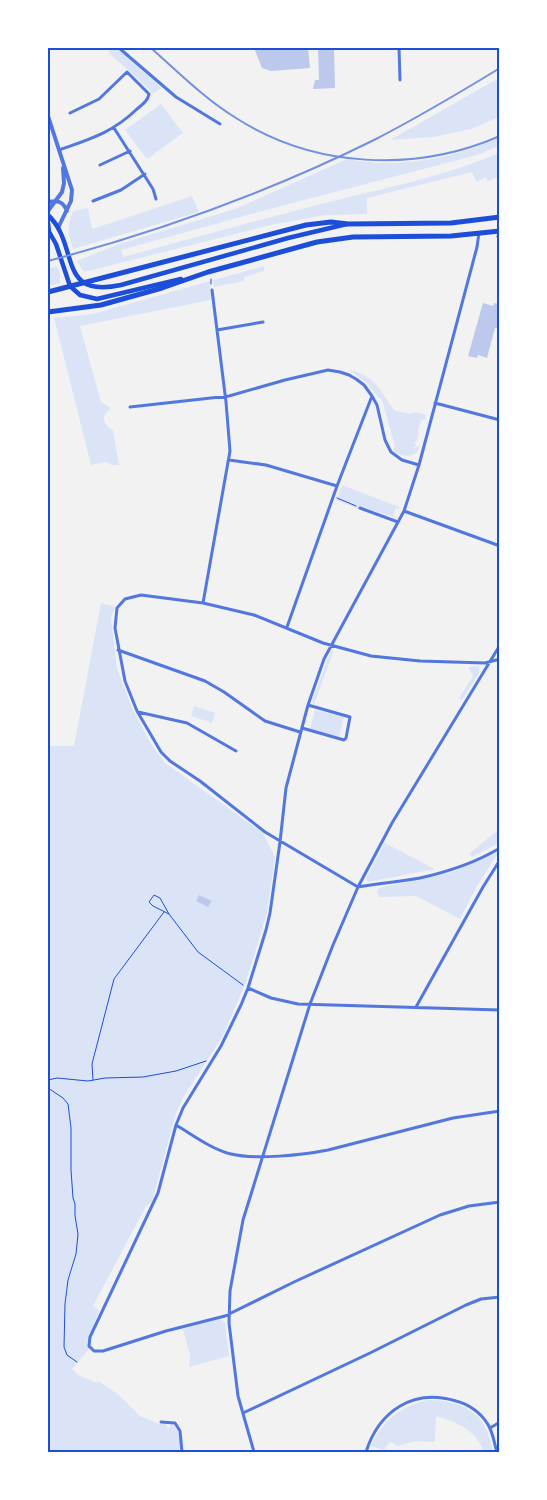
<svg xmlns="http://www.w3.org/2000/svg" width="547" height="1500" font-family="'Varela Round',sans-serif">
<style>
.green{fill:#dbe4f7}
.building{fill:#bdc9ec}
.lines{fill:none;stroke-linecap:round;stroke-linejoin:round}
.path{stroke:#1d4ed8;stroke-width:1}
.minor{stroke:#5277de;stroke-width:3}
.tertiary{stroke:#5277de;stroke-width:4}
.secondary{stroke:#1d4ed8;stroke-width:4.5}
.primary{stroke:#1d4ed8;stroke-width:5}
.rail{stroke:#7290e2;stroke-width:2}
.neatline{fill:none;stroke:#1d4ed8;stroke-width:2}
</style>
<rect width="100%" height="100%" fill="#f2f2f2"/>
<path class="green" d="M 110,48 L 117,48 L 162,88 L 152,94 L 150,90 L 109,53 Z
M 499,78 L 499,117 L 471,129 L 433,137 L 390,140 Z
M 161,104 L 183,133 L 147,159 L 125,130 Z
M 499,138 L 499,146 L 477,155 L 266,210 L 121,250 L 123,257 C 189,239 255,221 321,204 C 381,189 443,177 499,153 L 499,177 L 487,181 L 486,177 L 477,182 L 472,172 L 367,198 L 367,214 L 325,215 L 271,225 L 84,272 L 77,261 L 119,244 L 235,209 L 347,159 C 398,169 452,159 499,138 Z
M 192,196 L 199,212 L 73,249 C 68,232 66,228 73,211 L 88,208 L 92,229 Z
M 57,266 L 60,273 L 60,283 L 48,286 L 48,269 Z
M 264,266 L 264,271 L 244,277 L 244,281 L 214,287 L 213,280 Z
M 210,281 L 211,300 L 80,326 L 101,402 L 111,408 C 100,416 103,424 113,430 L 119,465 L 112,465 L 106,462 L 91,465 L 54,318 L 93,314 Z
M 349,370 C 373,374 381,391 394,410 L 410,414 L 415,412 L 426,415 L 425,419 L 421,421 L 418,431 L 419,433 L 417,437 L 418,439 L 415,442 L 416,445 L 413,449 L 420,445 C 417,459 403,458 393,450 L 395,446 L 382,400 L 378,397 L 367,383 Z
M 342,485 L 399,507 L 399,510 L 396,508 L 393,515 L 396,517 L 396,518 L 363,507 L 361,510 L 336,500 Z
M 101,603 L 115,607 L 111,618 L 117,668 L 132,708 L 151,744 L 164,762 L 263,833 L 275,857 L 267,913 L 246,982 L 223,1036 L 184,1096 L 176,1113 L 152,1202 L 146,1206 L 93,1306 L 99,1310 L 90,1337 L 90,1348 L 72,1369 L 78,1375 L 97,1383 L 98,1381 L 118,1394 L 140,1416 L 159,1424 L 167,1423 L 166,1426 L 169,1428 L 171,1424 L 173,1424 C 179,1433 181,1439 180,1449 L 175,1451 L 175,1452 L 48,1452 L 48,746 L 74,746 Z
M 334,650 L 314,705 L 312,701 L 330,653 Z
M 479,666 L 479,673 L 462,700 L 459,698 L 473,676 L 468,667 Z
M 194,706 L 215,713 L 212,723 L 191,716 Z
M 315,710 L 344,717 L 339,737 L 310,729 Z
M 499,829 L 499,843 L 472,857 L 469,854 Z
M 385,843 L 435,869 L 368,882 L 366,878 Z
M 499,852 L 477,886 L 460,919 L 416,896 L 379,897 L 377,890 L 379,888 L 436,876 L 455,871 Z
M 218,1319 L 222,1320 L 225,1323 L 229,1356 L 189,1367 L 190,1355 L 183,1329 Z
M 428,1400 C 447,1400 471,1405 482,1422 C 488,1431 491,1442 493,1452 L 484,1452 C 476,1430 457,1422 436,1416 L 435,1442 L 415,1441 L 398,1446 L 390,1442 L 384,1450 L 371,1446 C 382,1421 402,1405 428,1400 Z"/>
<path class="building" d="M 254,48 L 308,48 L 310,68 L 271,71 L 262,68 Z
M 318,48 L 334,48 L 335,88 L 313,89 L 315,80 L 319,80 Z
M 483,303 L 493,306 L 494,303 L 500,304 L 500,316 L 497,325 L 500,326 L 500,329 L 495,328 L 487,358 L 478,355 L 477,358 L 468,356 Z
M 199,895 L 212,901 L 208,907 L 196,901 Z"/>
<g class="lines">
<path class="path" d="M 497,236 L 499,245
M 211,279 L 211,284
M 337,498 L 356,506
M 169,914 L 153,906 L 149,902 L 154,895 L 160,898 L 169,914 L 198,952 L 243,985
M 48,1080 L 57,1078 L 88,1081 L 105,1078 L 143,1077 L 176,1071 L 206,1061
M 93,1080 L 92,1064 L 114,979 L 164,912
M 48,1088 L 63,1098 L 68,1104 L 71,1128 L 71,1170 L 73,1198 L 75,1204 L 75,1216 L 78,1234 L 76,1254 L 68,1280 L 65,1304 L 64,1347 L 67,1355 L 77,1362"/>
<path class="minor" d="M 119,48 L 176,97 L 220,124
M 399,48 L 400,80
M 114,128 L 153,189 L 156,199
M 59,150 C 90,139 112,133 137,109 C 142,105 148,101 149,94 L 127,72 L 99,99 L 70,113
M 100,165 L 130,151
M 93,201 L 121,190 L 145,174
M 479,233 L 477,247 L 419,465 L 404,511 L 324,659 L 308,705 L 286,788 L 280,842 L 270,913 L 266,930 L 248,988 L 241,1005 L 221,1046 L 183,1108 L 176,1125 L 158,1193 L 90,1337 L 89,1346 L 94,1351 L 103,1351 L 166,1331 L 225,1316 L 294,1282 L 440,1215 L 469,1206 L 500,1202
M 217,330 L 263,322
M 435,403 L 500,420
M 130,407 L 229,396 L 285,380 L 328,370 L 340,372 L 349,375 L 356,379 L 364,385 L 372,396 L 377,405 L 385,440 L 391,452 L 402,460 L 419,465
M 229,460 L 266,465 L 337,486
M 360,508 L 398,522
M 404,511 L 500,546
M 203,603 L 230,451 L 226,402 L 212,290
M 287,627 L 337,486 L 372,396
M 118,650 L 205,681 L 224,692 L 265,721 L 300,732
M 500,659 L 485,663 L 420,661 L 371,656 L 323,643 L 254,615 L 203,603 L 141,595 L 125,599 L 117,608 L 115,628 L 125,681 L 137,711 L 161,752 L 170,761 L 200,781 L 265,832 L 358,887 C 378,883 399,882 420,878 C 447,872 475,863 500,848
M 138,712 L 187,723 L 236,751
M 302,728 L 344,740 L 346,738 L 350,717 L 308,705
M 248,988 L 271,998 L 298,1004 L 500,1010
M 416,1007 L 483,887 L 500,860
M 176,1125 C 193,1135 211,1149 231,1154 C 256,1160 303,1155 328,1150 L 453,1118 L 500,1111
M 243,1413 L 370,1353 L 466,1305 L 481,1299 L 500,1297
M 161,1422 L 175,1423 L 180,1431 L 182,1452
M 490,1428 L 500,1422
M 254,1452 L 238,1396 L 229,1323 L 230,1291 L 243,1220 L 310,1004 L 333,945 L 358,887 L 392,823 L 500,645
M 366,1452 C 379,1411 413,1388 456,1401 C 468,1404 480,1412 487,1423 C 493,1431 494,1443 497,1452"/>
<path class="tertiary" d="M 48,116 L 72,190 L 71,201 L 58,228
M 48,202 C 57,200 63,201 67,211
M 48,211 L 62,192 L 64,183 L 63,168"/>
<path class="secondary" d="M 48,215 C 80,245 56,299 121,285 L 288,238 L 347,224
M 48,223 L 49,232
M 48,230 L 56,244 L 70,286 L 80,295 L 97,299 L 181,279"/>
<path class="primary" d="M 48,292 L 306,225 L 331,222 L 348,224 L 451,223 L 500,217
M 48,312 L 101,305 L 162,288 L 208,272 L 317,242 L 353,237 L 451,236 L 500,231"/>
<path class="rail" d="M 151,48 C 178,72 205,99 236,118 C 314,168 415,173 500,136
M 48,261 C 161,231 269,192 374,140 C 417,118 459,93 500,68"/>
</g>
<rect width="547" height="1500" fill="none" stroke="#ffffff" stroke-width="98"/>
<rect x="49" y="49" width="449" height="1402" class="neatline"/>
</svg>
